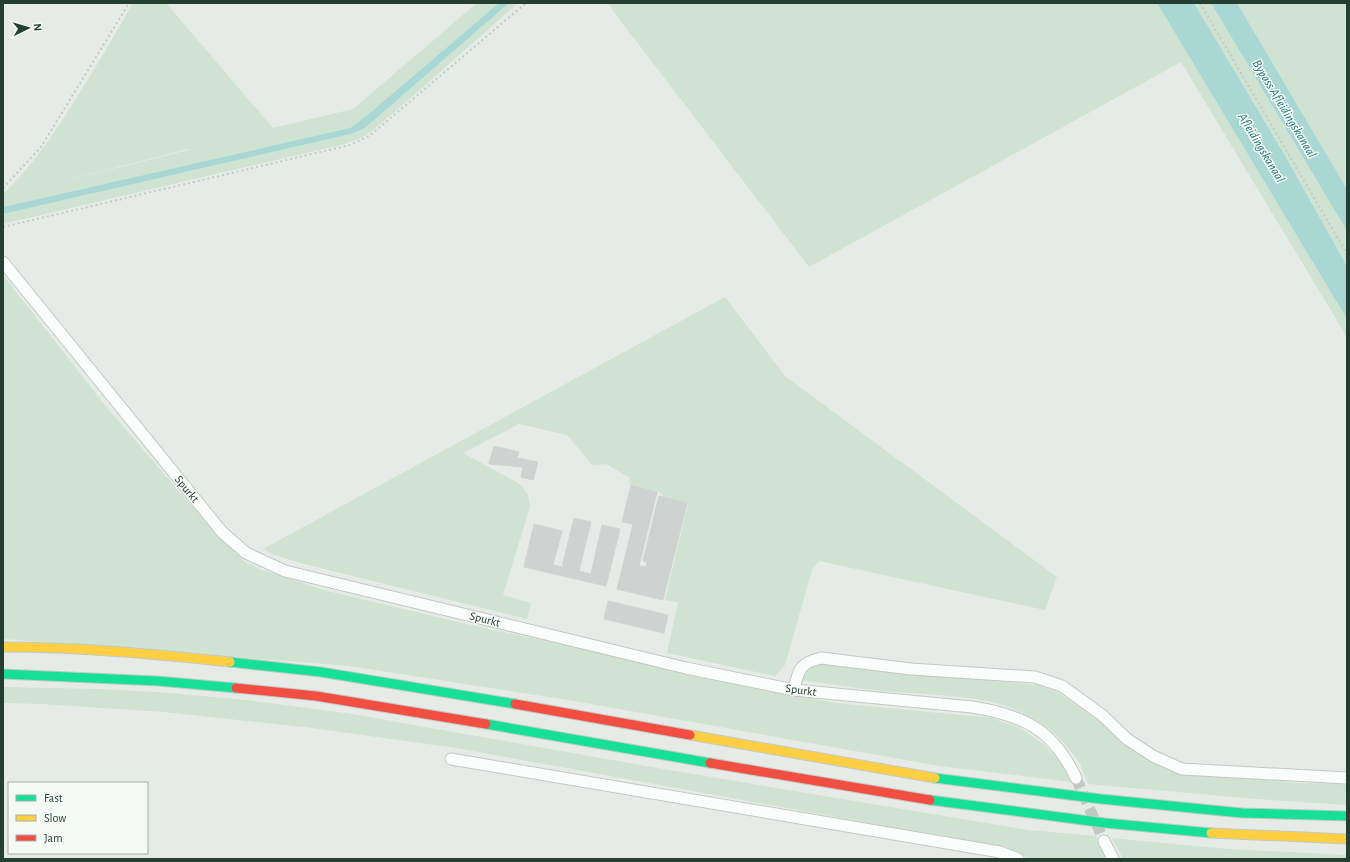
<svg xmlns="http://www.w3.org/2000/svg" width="1350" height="862" font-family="'Alegreya Sans',sans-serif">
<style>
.green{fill:#d0e3d2;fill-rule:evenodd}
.water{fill:#a9d8d4}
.building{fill:#ced2d0;stroke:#cfd4d1}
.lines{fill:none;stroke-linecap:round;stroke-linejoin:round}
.street-tunnel{stroke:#bfc9c4;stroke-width:11;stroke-dasharray:11 5.5;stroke-linecap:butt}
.street-casing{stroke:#c3c8c5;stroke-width:13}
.fast-casing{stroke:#c2cac6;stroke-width:11}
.slow-casing{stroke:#c2cac6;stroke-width:11}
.jam-casing{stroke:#c2cac6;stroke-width:11}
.path{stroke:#c2cbc6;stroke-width:2;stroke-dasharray:2 3;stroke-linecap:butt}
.street{stroke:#fbfcfc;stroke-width:11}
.fast{stroke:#16e098;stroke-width:9}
.slow{stroke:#ffcf43;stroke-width:9}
.jam{stroke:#f24e42;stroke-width:9}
.labels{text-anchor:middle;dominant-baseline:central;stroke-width:3;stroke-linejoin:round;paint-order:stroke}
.street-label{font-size:12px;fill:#243f32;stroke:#f5faf6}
.water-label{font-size:13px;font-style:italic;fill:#207975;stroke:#f5faf6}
</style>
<rect width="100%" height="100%" fill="#e6ebe8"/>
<path class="green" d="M 133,3 L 166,3 L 273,128 L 353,109 L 477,3 L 499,3 L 365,117 L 350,128 L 3,207 L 3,194 C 29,170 48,142 67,113 C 90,77 112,40 133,3 ZM 188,149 L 188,150 L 32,189 Z
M 509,3 L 518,3 L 396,111 L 372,131 L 359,139 L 345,144 L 3,224 L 3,214 L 351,134 L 365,128 Z
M 607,3 L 1157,3 L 1347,319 L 1347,337 L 1181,62 L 809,267 Z
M 1194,3 L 1211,3 L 1347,231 L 1347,266 L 1284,154 Z
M 1237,3 L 1347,3 L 1347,189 Z
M 3,275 L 104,404 L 184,497 L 244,561 L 259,569 L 328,591 L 458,622 L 757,688 L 836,703 L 992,718 L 1022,729 L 1047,747 L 1064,767 L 1071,782 L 939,766 L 574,701 L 349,666 L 3,639 Z
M 725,297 L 785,376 L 1057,577 L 1045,610 L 819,561 L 812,570 L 785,665 L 775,676 L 667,653 L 678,602 L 665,600 L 688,503 L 665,497 L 659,492 L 629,484 L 630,478 L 606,464 L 592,465 L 567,435 L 519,424 L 463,453 L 520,484 L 528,495 L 530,507 L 503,595 L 531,603 L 527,619 L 300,563 L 272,554 L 263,549 Z
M 820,664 L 1038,685 L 1059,693 L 1111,729 L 1175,770 L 1299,783 L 1347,784 L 1347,805 L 1256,799 L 1088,784 C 1085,777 1083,770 1080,764 C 1035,694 970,698 896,692 C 864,690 832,684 800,680 L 803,671 Z
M 3,687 L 100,689 L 171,693 L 246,700 L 352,714 L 646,766 L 1029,830 L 1096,836 L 1106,859 L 1029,859 L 1019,852 L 902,829 L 456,748 L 312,728 L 164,712 L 42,704 L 3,703 Z
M 1112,838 L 1228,849 L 1347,855 L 1347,859 L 1123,859 Z"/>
<path class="water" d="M 499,3 L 509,3 L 365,128 L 351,134 L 3,214 L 3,207 L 350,128 L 365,117 Z
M 1157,3 L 1194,3 L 1284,154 L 1347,266 L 1347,319 Z
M 1211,3 L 1237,3 L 1347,189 L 1347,231 Z"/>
<path class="building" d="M 494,446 L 519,452 L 517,458 L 538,462 L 533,480 L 521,477 L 523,467 L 489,464 Z
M 631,485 L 657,492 L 639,566 L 646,567 L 647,562 L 643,561 L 659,496 L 687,503 L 663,600 L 617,589 L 633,524 L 622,522 Z
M 574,518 L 591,522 L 579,571 L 591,574 L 602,525 L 620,529 L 606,586 L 524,567 L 534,524 L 562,531 L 553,565 L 562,567 Z
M 608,601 L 668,615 L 664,633 L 604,619 Z"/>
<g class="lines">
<path class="street-tunnel" d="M 1076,778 L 1104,841"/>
<g class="street-casing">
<path id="street" d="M 3,262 L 222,532 L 246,553 L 285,571 L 686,668 L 794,690 L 972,707 C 1023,715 1053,729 1076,778
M 794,690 C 798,670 800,663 821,658 L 911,669 L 1035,677 L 1062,686 L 1102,715 L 1127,739 L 1153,756 L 1182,769 L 1347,778
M 451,759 L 1000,852 L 1018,859
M 1104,841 L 1113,859"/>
</g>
<g class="fast-casing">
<path id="fast" d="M 230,662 L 321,672 L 515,704
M 3,674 L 158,681 L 236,688
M 486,724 L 710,763
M 935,778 L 1101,799 L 1242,813 L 1347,816
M 930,800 L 1105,823 L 1211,833"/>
</g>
<g class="slow-casing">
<path id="slow" d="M 3,647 C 79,647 154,654 230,662
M 690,735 L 935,778
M 1211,833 L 1347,839"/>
</g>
<g class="jam-casing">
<path id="jam" d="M 236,688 L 316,696 L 486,724
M 515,704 L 690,735
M 710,763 L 930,800"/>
</g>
<path class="path" d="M 1200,3 L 1347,254
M 3,188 L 41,147 L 129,3
M 3,227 L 350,145 L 369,136 L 380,127 L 526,3"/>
<use href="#street" class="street"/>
<use href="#fast" class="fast"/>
<use href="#slow" class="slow"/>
<use href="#jam" class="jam"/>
</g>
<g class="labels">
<g class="street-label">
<text transform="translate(187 489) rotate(51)">Spurkt</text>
<text transform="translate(485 619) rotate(14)">Spurkt</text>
<text transform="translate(801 690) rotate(8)">Spurkt</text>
</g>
<g class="water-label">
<text transform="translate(1284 109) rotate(59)">Bypass Afleidingskanaal</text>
<text transform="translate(1261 148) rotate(59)">Afleidingskanaal</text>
</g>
</g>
<rect width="1350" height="862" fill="none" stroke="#243f32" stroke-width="8"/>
<rect x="8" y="782" width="140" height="72" fill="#f5faf6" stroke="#a1afa8"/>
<rect x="16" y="795" width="20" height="6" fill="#16e098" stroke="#a1afa8"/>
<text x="44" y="802" font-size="12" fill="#243f32">Fast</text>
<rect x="16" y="815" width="20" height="6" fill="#ffcf43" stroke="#a1afa8"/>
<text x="44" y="822" font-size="12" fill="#243f32">Slow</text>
<rect x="16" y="835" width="20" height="6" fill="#f24e42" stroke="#a1afa8"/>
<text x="44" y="842" font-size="12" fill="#243f32">Jam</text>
<g transform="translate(28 28) rotate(85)" stroke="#f5faf6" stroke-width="3" paint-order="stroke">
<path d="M0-3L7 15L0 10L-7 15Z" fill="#243f32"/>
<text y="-6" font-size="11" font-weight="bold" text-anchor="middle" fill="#243f32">N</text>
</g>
</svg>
